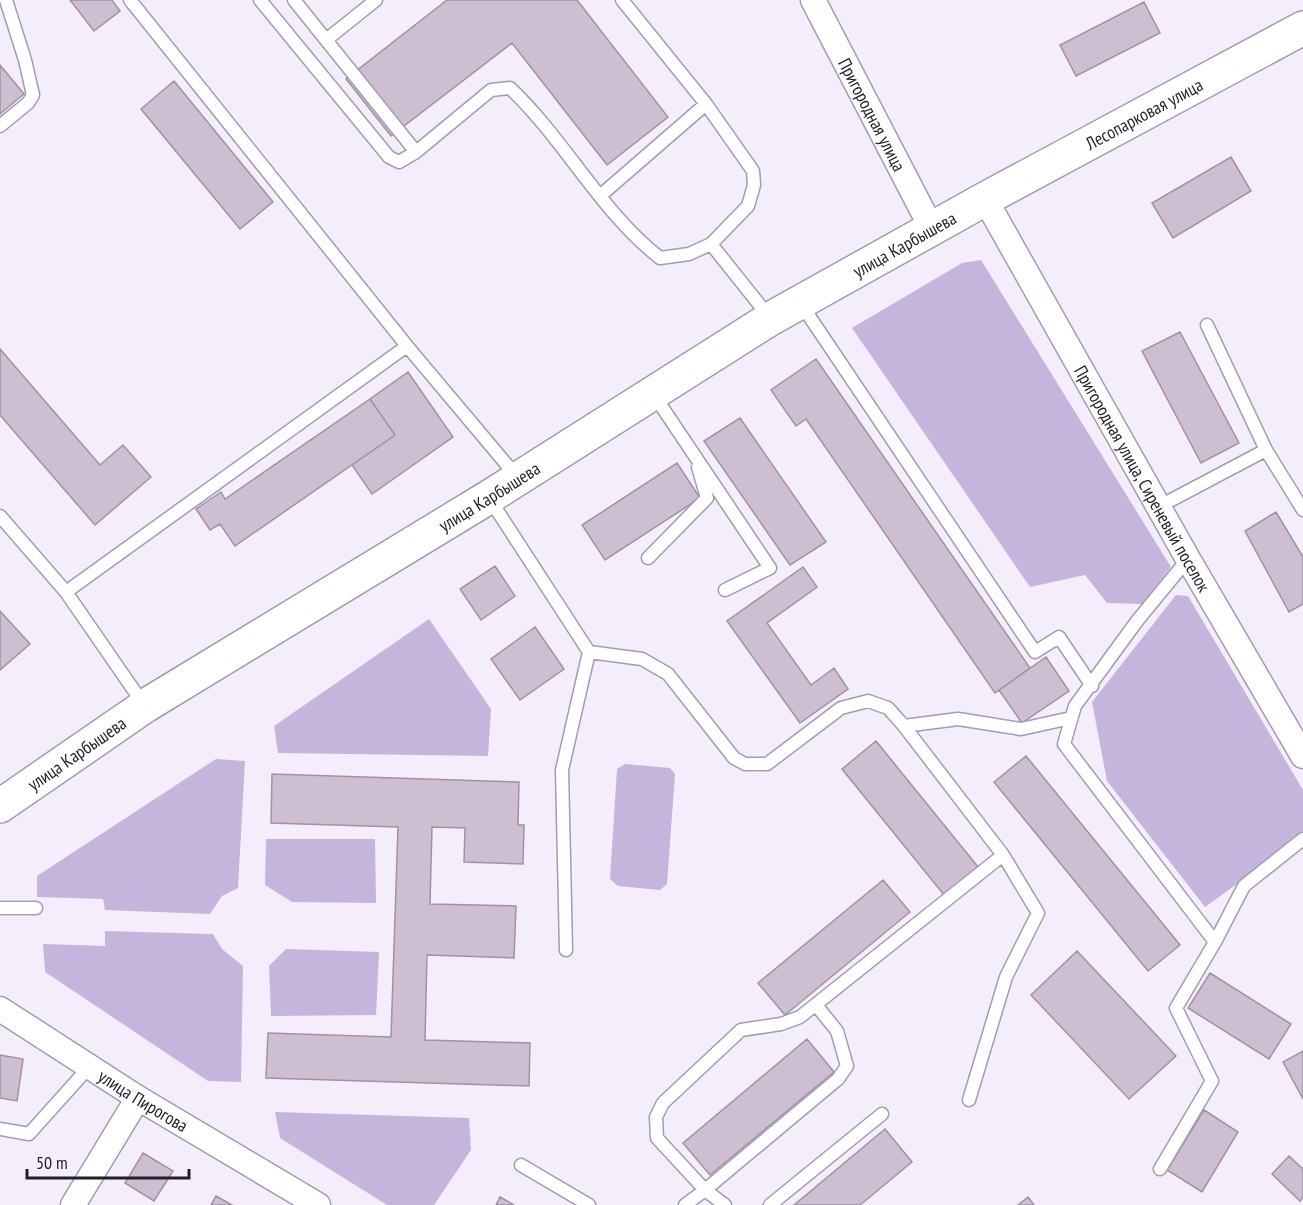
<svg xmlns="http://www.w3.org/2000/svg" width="1303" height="1205" font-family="'PT Sans Narrow',sans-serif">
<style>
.green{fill:#c5b4db}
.building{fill:#cebed2;stroke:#a191a4;stroke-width:1.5}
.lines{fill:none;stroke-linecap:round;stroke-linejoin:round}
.service-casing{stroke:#a49bb1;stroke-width:15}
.minor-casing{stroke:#a49bb1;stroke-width:27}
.secondary-casing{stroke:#a49bb1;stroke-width:36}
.service{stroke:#fff;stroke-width:12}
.minor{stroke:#fff;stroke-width:24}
.secondary{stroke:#fff;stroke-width:33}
.labels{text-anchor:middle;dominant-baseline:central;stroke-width:6;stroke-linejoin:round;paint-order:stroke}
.street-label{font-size:18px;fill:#221f27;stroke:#f4eefc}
</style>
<rect width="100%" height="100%" fill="#f4eefc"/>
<path class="green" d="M 981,260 L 1171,567 L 1142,604 L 1107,603 L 1085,575 L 1030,587 L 852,328 L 962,263 Z
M 1176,595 L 1188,596 L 1303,790 L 1303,836 L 1205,907 L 1107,781 L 1092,702 Z
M 429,619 L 491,709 L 488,756 L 278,753 L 274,726 Z
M 216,759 L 245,761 L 238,888 L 222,896 L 210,914 L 105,910 L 103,899 L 37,897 L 37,876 Z
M 625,764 L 670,768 L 675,774 L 667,884 L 660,890 L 618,886 L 610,879 L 617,769 Z
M 266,839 L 375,839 L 376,903 L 292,902 L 265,885 Z
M 105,931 L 213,934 L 222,949 L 243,966 L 241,1082 L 208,1081 L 45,972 L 43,944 L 105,946 Z
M 286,949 L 379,952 L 376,1015 L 271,1016 L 269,966 Z
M 275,1112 L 469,1118 L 471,1150 L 434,1205 L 387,1205 L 280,1138 Z"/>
<path class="building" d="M 70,0 L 112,0 L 120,11 L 94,31 Z
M 447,0 L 577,0 L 668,117 L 607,165 L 512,43 L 391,136 L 346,79 Z
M 1144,2 L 1160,33 L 1076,76 L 1060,45 Z
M 0,65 L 24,94 L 0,114 Z
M 174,81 L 273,202 L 240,229 L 141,109 Z
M 1231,157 L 1251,191 L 1173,238 L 1152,203 Z
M 1180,332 L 1239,443 L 1201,463 L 1142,351 Z
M 0,349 L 100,465 L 123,445 L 151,477 L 95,525 L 0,415 Z
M 816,359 L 1030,668 L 995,693 L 806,419 L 796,426 L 771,390 Z
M 408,372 L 453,437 L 372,494 L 352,465 L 395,435 L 370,399 Z
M 370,399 L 395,435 L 235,546 L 220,524 L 210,530 L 196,509 L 221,492 L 225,499 Z
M 740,418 L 826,542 L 790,565 L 704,441 Z
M 677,463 L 700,498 L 605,560 L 582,525 Z
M 1276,512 L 1303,557 L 1303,604 L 1289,612 L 1245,531 Z
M 495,566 L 515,596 L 481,620 L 460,589 Z
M 803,567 L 817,587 L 767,623 L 811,685 L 834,668 L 848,689 L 800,723 L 727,621 Z
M 0,611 L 30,644 L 0,670 Z
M 535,627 L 564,669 L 520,700 L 491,659 Z
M 1046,657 L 1069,691 L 1022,723 L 999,690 Z
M 876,741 L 978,867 L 944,895 L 842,769 Z
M 1026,756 L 1180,945 L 1148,971 L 994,782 Z
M 272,774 L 519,782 L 518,825 L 524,825 L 523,864 L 464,862 L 465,828 L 432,827 L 430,904 L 516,906 L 514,958 L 427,955 L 425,1040 L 530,1043 L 529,1086 L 266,1078 L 268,1033 L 391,1037 L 398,827 L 271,823 Z
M 883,880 L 910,912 L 785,1015 L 758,983 Z
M 1077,951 L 1176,1056 L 1129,1099 L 1031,995 Z
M 1210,973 L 1291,1024 L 1269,1059 L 1188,1008 Z
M 807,1039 L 834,1072 L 710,1175 L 683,1143 Z
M 1303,1051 L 1303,1099 L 1283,1062 Z
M 0,1055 L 23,1059 L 17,1101 L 0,1098 Z
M 1204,1110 L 1238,1132 L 1202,1192 L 1167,1170 Z
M 885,1129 L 912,1162 L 860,1205 L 794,1205 Z
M 143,1153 L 173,1171 L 154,1201 L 125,1183 Z
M 1289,1156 L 1303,1169 L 1303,1197 L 1300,1201 L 1272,1174 Z
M 216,1196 L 232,1205 L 211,1205 Z
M 500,1197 L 514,1205 L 496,1205 Z
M 1028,1197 L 1034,1205 L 1018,1205 Z"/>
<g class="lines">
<g class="service-casing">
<path id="service" d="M 130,0 L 407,346 L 66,592 L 144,705
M 260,0 L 389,157 L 399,162 L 416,152 L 491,90 L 510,88 C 565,140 600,211 660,258 L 689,254 L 711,244 L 748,206 L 754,185 L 753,171 L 706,104 L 622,0
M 294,0 L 416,152
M 326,40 L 376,0
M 0,126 L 28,103 L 33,95 L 25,60 L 6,0
M 601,195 L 706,104
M 711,244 L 770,318
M 801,304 L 1035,652 L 1059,637 L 1092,686
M 1207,325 L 1266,450 L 1303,510
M 407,346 L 518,478
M 654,395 L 770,568 L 725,590
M 489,498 L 589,652 L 562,770 L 566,950
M 1160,506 L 1266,450
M 0,516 L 66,592
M 648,558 L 707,498 L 698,467
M 1188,559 L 1137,621 L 1075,706 L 1064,744 L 1215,942
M 589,652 L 642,659 L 668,674 L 734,758 L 745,764 L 767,764 L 841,708 L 868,701 L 888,708 L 904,726
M 0,908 L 36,908
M 816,1005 L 837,1031 L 847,1066 L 838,1079 L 705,1190 L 657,1138 L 656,1117 L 663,1103 L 741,1030 L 781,1024 L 800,1017 L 1003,855
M 969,1100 L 1006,977 L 1038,913 L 1003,855 L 904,726 L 958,719 L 1021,729 L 1071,718
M 0,1129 L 29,1134 L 90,1066
M 521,1165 L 589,1205
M 1160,1169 L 1212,1081 L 1176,1008 L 1215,942 L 1244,886 L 1303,839
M 685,1205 L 705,1190 L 725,1205
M 770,1205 L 882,1114"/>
</g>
<g class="minor-casing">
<g id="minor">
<path id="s1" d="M 813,0 L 932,229"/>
<path id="s2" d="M 985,199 L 1188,559 L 1303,756"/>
<path id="s3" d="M 0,1009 L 138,1098 L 318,1205"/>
<path d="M 73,1205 L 138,1098"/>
</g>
</g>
<g class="secondary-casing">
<g id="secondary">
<path id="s4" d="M 0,806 L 145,706 L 489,497 L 770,319 L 985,199 L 1303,28"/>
</g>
</g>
<use href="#service" class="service"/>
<use href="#minor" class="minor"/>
<use href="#secondary" class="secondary"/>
</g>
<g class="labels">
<g class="street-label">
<text stroke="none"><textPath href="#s4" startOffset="1338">Лесопарковая улица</textPath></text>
<text stroke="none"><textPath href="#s1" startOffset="129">Пригородная улица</textPath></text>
<text stroke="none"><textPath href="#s4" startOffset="1065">улица Карбышева</textPath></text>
<text stroke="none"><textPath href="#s2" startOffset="321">Пригородная улица, Сиреневый поселок</textPath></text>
<text stroke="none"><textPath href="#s4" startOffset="579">улица Карбышева</textPath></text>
<text stroke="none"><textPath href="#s4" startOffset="93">улица Карбышева</textPath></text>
<text stroke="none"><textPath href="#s3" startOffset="170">улица Пирогова</textPath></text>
</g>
</g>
<path d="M27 1169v9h162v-9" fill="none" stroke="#221f27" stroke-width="3"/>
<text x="36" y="1169" font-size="18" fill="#221f27" stroke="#f4eefc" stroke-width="4.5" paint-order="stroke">50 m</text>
</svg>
